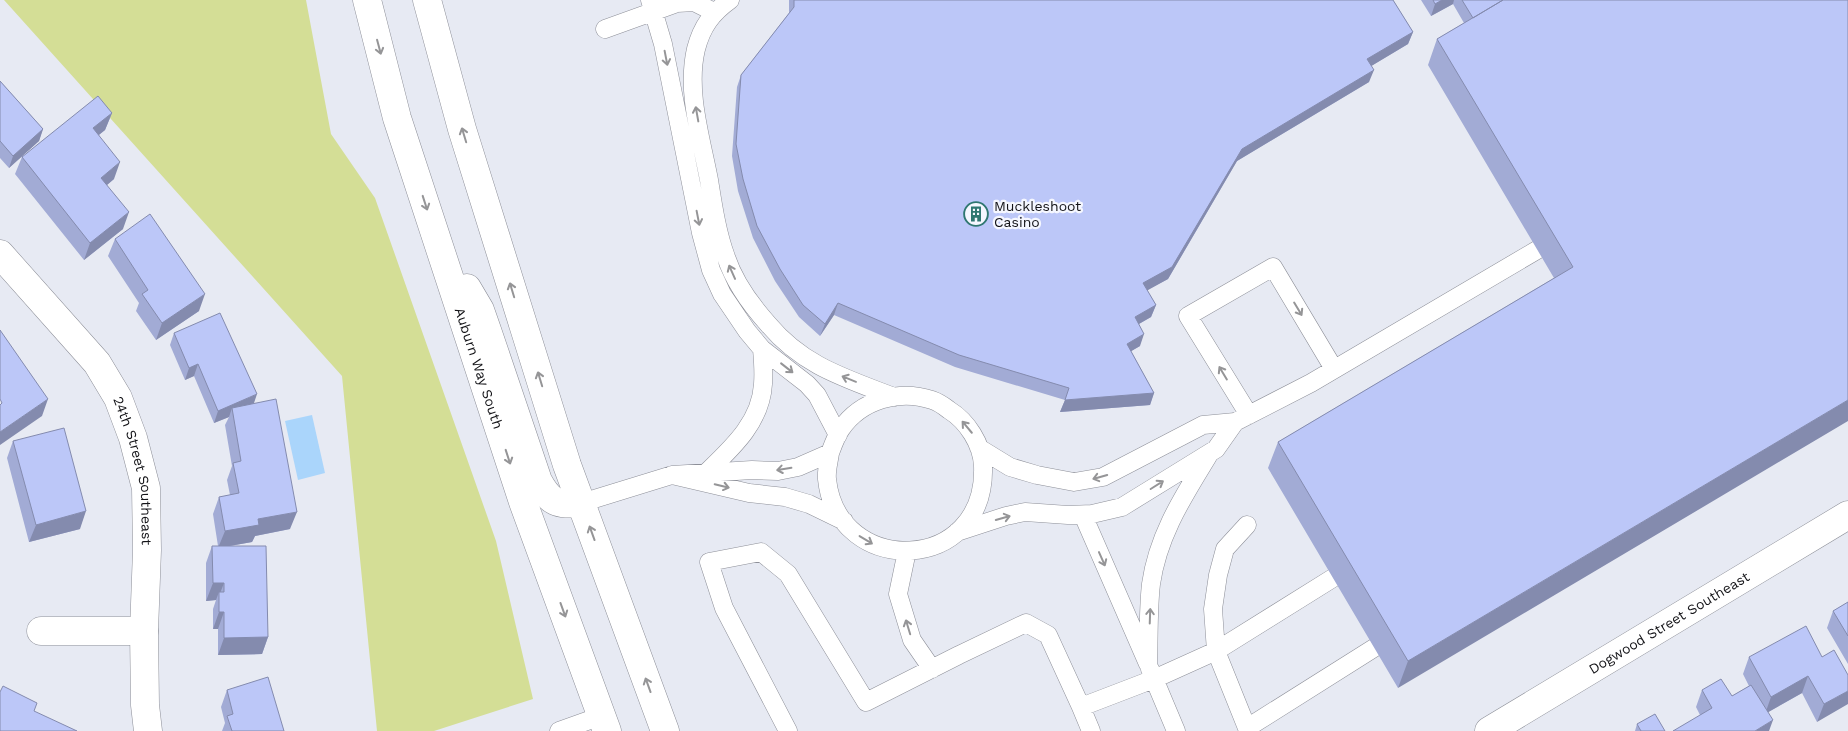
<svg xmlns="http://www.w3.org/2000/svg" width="1848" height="731" font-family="'Work Sans',sans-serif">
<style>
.green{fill:#d4de96}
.water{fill:#aad5fb}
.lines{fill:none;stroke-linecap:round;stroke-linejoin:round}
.service-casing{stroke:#8d8f98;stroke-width:19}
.minor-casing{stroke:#8d8f98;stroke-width:29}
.secondary-casing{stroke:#8d8f98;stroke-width:29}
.service{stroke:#fff;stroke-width:18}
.minor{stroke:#fff;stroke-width:28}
.secondary{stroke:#fff;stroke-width:28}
.wall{fill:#a2abd5}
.shaded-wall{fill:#848bae}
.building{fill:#bcc7f8;stroke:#848bae}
.oneway{stroke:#959597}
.labels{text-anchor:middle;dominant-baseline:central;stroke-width:4.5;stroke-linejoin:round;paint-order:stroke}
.poi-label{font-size:14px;fill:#131317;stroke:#f5f7ff;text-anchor:start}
.street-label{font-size:14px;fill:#131317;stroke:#f5f7ff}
</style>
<rect width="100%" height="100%" fill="#e7eaf3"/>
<path class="green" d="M 4,0 L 306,0 L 331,134 L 375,198 L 496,541 L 533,699 L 434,731 L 377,731 L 342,376 Z"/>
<path class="water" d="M 312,415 L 325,473 L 298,480 L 285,421 Z"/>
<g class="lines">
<g class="service-casing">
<path id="service" d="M 650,0 L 663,44 L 701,233 L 711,270 L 722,294 L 747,331 L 762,349 L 807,384 L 817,395 L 838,435
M 730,0 C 712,13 702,26 696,49 C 686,91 701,138 709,180 C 713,205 717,233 726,257 C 734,281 751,305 768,324 C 803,366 845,378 894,397
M 605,29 L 677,3 L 694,2 L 714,12
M 1249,415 L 1188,316 L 1273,267 L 1334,369
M 1235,422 L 1311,383 L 1537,250
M 830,453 C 829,461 826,471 827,479 C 837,578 987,575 983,466 C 982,444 967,421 949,410 C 944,406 938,402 932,400 C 899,389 861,400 841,429 C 836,436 833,445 830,453 L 798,467 L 778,471 L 752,470 L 672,475 L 749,493 L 785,497 L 809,504 L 844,521
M 706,473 C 732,448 761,422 763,384 C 764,372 763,360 762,349
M 581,503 L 672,475
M 1083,515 L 1148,664 C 1149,638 1148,610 1151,584 C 1158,535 1183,497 1208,456
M 1247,525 L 1225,549 L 1218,575 L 1213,609 L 1216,651 L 1333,578
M 957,532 L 1006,516 L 1025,512 L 1068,515 L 1092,514 L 1122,507 L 1216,449 L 1235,422 L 1203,425 L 1103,477 L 1074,482 L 1037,475 L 1010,467 L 979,448
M 907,551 L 898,594 L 912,640 L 932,669
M 1150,669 L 1176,731
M 559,731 L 601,716
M 788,731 L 724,608 L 709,562 L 761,552 L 788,574 L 866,702 L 959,655 L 1026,623 L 1048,635 L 1081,707
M 1091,731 L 1081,707 L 1154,679 L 1216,651 L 1247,728 L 1374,648"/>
</g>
<g class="minor-casing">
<g id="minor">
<path id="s1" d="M 0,254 L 97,363 L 118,398 L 133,438 L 146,488 L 147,550 L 144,631 L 145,705 L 148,731"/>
<path d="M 41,631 L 144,631"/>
<path id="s2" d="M 1489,731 L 1848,515"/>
</g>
</g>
<g class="secondary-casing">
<g id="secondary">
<path id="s3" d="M 367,0 L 397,118 L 523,502 L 607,731"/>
<path d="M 427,0 L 462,129 L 567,465 L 665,731"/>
<path d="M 467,288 L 480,310 L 487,330 L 538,481 C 550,503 557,505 581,503"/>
</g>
</g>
<use href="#service" class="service"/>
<use href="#minor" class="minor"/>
<use href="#secondary" class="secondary"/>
</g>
<path class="wall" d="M 789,0 L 1393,0 L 1413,32 L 1408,44 L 1371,66 L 1369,82 L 1237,161 L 1168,279 L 1147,290 L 1156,305 L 1151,317 L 1139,324 L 1140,346 L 1131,351 L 1154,393 L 1150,405 L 1060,412 L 1065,400 L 955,367 L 834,315 L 820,336 L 799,317 L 775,281 L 753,238 L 738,191 L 732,156 L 737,87 L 741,75 L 789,13 Z
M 1421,0 L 1848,0 L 1398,688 L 1268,468 L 1278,442 L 1554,278 L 1428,65 L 1437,39 L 1464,23 L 1453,4 L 1431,16 Z
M 0,81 L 43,129 L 39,141 L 9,168 L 0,158 Z
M 112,113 L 105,130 L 99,135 L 114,179 L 107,185 L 123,229 L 84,260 L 15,174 L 22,157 Z
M 115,239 L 199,311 L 156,340 L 136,311 L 139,303 L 108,256 Z
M 174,333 L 254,404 L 290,529 L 255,536 L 252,542 L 230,546 L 268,637 L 262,654 L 218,655 L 218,629 L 213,629 L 213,609 L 216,600 L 206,601 L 206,563 L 212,546 L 218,546 L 213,514 L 219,497 L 230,495 L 227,480 L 232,466 L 225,425 L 229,417 L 214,423 L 194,376 L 185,380 L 170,345 Z
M 13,441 L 80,529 L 29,542 L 7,458 Z
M 1848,602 L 1848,664 L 1827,628 L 1833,611 Z
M 1749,657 L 1822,657 L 1848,675 L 1817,722 L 1802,693 L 1768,712 L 1700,715 L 1696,707 L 1702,690 L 1732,696 L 1749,686 L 1743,674 Z
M 227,690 L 284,731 L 222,731 L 225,723 L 221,707 Z
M 1637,724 L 1665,731 L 1635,731 Z"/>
<path class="shaded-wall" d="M 1442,0 L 1454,0 L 1453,4 L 1431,16 L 1435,4 Z
M 1413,32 L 1408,44 L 1363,71 L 1367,59 Z
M 1374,70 L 1369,82 L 1237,161 L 1168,279 L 1139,295 L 1143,283 L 1242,149 Z
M 112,113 L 105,130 L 86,145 L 93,128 Z
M 43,129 L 39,141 L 9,168 L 13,156 Z
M 120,162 L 114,179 L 95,195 L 101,178 Z
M 129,212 L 123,229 L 84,260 L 90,243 Z
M 205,294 L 199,311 L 156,340 L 162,323 Z
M 838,303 L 834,315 L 820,336 L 825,324 Z
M 1156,305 L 1151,317 L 1130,329 L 1135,317 Z
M 1144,334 L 1140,346 L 1123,356 L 1127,344 Z
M 198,364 L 194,376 L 185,380 L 189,368 Z
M 1154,393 L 1150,405 L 1060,412 L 1065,400 Z
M 257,394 L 253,406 L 232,408 L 229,417 L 214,423 L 218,411 Z
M 48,399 L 42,416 L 0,445 L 0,432 Z
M 1848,400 L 1848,421 L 1398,688 L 1408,661 Z
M 86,511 L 80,529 L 29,542 L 36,525 Z
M 297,512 L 290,529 L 255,536 L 252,542 L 218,548 L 225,531 L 258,519 Z
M 213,583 L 224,583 L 219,596 L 219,592 L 216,600 L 206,601 Z
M 219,612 L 224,612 L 218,629 L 213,629 Z
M 268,637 L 262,654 L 218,655 L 224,638 Z
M 1808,676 L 1802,693 L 1765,714 L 1771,697 Z
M 1848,691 L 1848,704 L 1817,722 L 1824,704 Z
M 1773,720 L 1769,731 L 1755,731 Z"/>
<path class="building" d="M 794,0 L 1393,0 L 1413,32 L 1367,59 L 1374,70 L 1242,149 L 1172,267 L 1143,283 L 1156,305 L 1135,317 L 1144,334 L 1127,344 L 1154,393 L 1065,400 L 1069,388 L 959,355 L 838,303 L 825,324 L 803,305 L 780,269 L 757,226 L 743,179 L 736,144 L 741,75 L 794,7 Z
M 1433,0 L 1442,0 L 1435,4 Z
M 1462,0 L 1503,0 L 1473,18 Z
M 1503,0 L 1848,0 L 1848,400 L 1408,661 L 1278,442 L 1573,267 L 1437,39 Z
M 0,81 L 43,129 L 13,156 L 0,141 Z
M 98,96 L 112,113 L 93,128 L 120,162 L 101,178 L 129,212 L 90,243 L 22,157 Z
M 150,214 L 205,294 L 162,323 L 142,294 L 148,290 L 115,239 Z
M 220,313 L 257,394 L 218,411 L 198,364 L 189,368 L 174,333 Z
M 0,330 L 48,399 L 0,432 L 0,405 L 2,403 L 0,399 Z
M 276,399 L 297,512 L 258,519 L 259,525 L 225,531 L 219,497 L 239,493 L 233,463 L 241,461 L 232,408 Z
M 64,428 L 86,511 L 36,525 L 13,441 Z
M 212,546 L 266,546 L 268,637 L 224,638 L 224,612 L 219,612 L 219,592 L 224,592 L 224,583 L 213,583 Z
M 1848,602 L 1848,636 L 1833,611 Z
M 1806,626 L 1822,657 L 1834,650 L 1848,675 L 1848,691 L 1824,704 L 1808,676 L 1771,697 L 1749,657 Z
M 268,677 L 284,731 L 232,731 L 227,716 L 233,714 L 227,690 Z
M 1721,679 L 1732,696 L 1751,685 L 1773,720 L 1755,731 L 1673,731 L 1712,708 L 1702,690 Z
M 3,686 L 37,703 L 34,711 L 77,731 L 0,731 L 0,692 Z
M 1655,714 L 1665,731 L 1641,731 L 1637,724 Z"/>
<defs><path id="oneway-shaft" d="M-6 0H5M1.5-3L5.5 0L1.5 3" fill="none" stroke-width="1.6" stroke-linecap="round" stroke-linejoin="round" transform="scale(1.25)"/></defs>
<g class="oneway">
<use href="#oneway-shaft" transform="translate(379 47) rotate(75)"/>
<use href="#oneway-shaft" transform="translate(666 58) rotate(79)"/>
<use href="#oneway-shaft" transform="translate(697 114) rotate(-100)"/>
<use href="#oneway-shaft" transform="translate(464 135) rotate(-107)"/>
<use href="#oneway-shaft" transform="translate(425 203) rotate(72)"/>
<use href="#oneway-shaft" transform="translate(698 218) rotate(79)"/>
<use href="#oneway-shaft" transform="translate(732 272) rotate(-114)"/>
<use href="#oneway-shaft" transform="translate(512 290) rotate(-107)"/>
<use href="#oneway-shaft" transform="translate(1298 309) rotate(59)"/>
<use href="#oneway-shaft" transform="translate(787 368) rotate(38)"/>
<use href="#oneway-shaft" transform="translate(1223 373) rotate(-121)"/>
<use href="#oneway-shaft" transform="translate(540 379) rotate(-107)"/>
<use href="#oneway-shaft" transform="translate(849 379) rotate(-158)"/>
<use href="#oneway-shaft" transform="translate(967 427) rotate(-130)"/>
<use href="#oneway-shaft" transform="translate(508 457) rotate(72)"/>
<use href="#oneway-shaft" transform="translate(784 469) rotate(171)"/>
<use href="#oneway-shaft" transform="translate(1100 477) rotate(164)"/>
<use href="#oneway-shaft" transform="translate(1157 485) rotate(-32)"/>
<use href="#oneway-shaft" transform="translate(722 486) rotate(13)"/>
<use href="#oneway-shaft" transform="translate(1003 518) rotate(-16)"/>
<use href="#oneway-shaft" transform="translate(592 533) rotate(-110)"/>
<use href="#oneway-shaft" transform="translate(866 540) rotate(31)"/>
<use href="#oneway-shaft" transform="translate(1102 559) rotate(66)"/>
<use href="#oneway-shaft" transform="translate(563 610) rotate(70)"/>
<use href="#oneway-shaft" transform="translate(1150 616) rotate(-88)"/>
<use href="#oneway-shaft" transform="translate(908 627) rotate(-107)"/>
<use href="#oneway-shaft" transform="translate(648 685) rotate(-110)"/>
</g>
<defs>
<g id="building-ring" transform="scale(1.25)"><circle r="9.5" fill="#f5f7ff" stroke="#2f7771" stroke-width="1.5"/><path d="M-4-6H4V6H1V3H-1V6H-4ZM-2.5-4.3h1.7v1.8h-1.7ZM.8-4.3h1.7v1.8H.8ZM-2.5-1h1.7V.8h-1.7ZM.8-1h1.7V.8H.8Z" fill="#2f7771"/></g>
</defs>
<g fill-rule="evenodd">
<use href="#building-ring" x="976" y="214"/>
</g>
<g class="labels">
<g class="poi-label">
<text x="994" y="206">Muckleshoot<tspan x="994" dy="16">Casino</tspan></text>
</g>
<g class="street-label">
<text stroke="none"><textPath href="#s3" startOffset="385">Auburn Way South</textPath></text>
<text stroke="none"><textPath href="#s1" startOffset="262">24th Street Southeast</textPath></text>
<text stroke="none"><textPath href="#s2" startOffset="210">Dogwood Street Southeast</textPath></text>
</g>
</g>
</svg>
